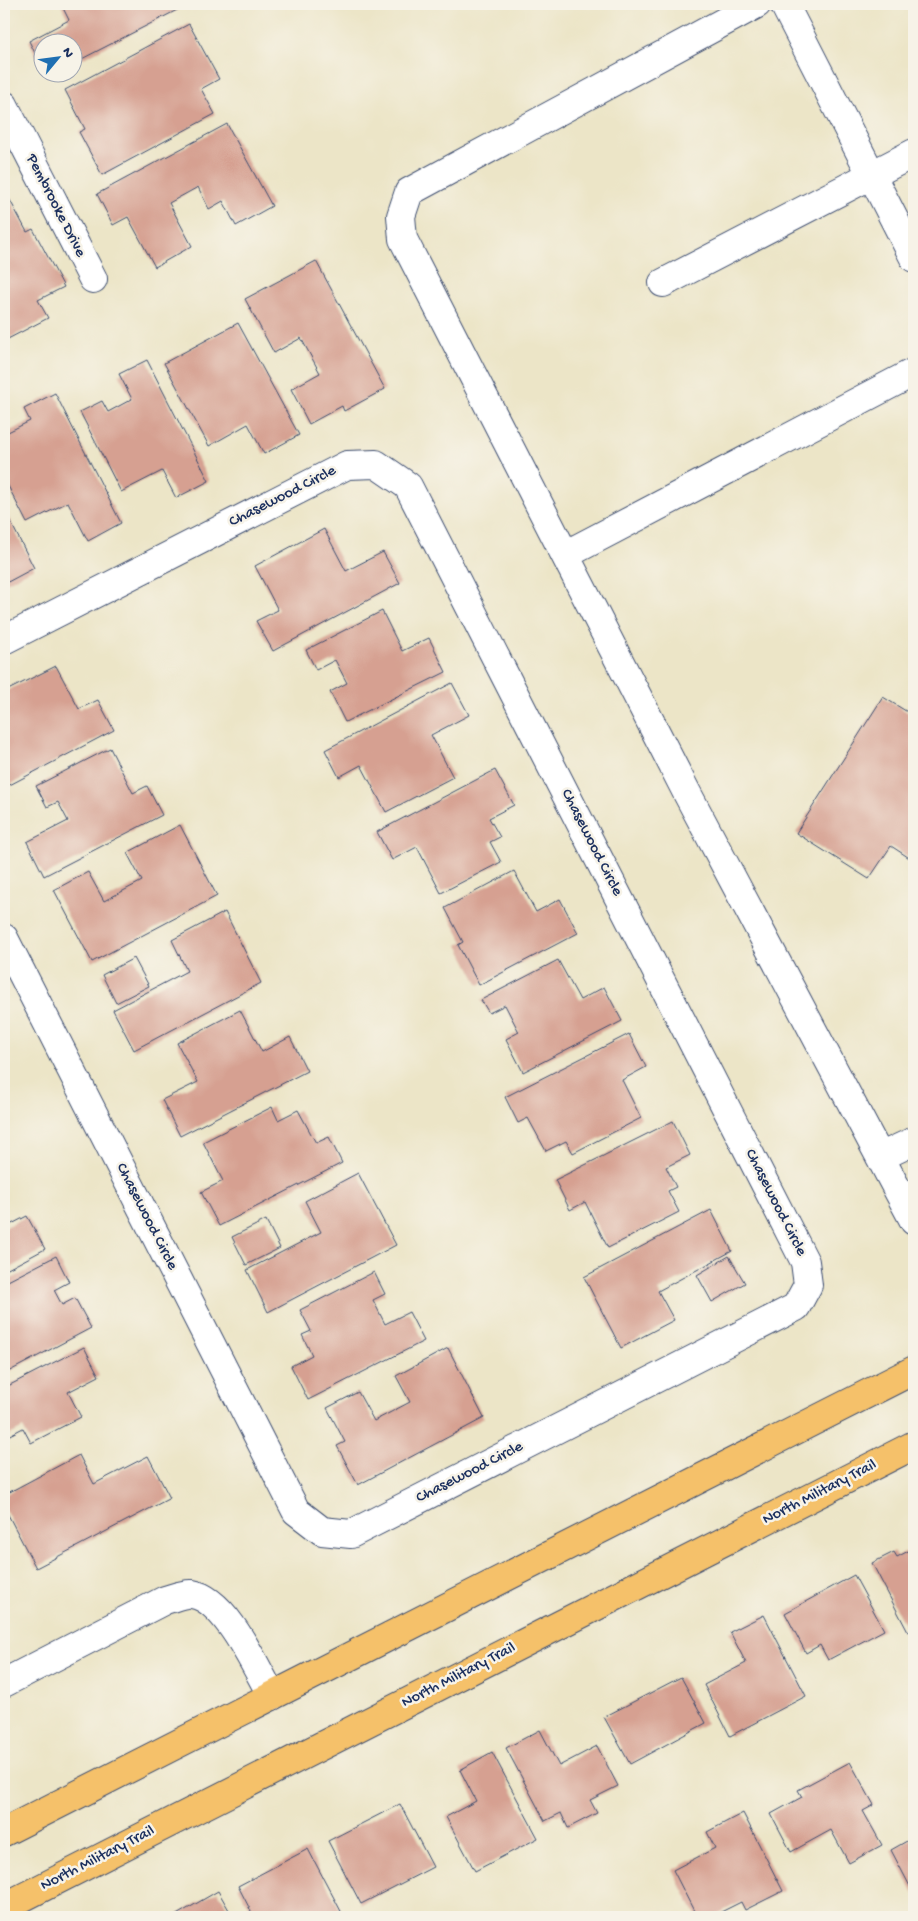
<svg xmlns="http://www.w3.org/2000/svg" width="918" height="1921" font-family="'Gochi Hand',sans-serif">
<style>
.building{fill:#d6a091}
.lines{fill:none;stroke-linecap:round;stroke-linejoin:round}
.minor-casing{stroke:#3a4a6e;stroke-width:30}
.major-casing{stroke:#3a4a6e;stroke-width:30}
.minor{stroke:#fff;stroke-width:28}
.major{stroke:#f5c16b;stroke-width:28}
.labels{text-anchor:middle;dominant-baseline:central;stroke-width:5;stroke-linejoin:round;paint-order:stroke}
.street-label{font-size:16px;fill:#1b2f5e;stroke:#f7f3e8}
</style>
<rect width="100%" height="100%" fill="#f7f3e8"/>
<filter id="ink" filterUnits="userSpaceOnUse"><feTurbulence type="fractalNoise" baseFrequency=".02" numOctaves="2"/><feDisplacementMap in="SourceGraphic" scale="10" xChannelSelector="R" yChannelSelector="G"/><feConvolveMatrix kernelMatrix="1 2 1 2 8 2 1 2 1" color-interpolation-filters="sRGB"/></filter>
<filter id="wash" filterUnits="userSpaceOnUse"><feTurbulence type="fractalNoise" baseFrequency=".0096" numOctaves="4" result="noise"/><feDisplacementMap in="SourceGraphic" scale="20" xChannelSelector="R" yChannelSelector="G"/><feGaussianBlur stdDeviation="1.12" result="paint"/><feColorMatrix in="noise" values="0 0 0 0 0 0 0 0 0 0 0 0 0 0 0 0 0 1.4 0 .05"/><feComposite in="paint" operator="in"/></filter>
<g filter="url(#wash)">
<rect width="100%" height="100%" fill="#ece5c7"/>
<g id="blocks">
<path class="building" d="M 61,4 L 176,4 L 179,9 L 72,64 L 72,42 L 42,42 L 42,67 L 29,41 L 69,20 Z
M 189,24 L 219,79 L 201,89 L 215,114 L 102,175 L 79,132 L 85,129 L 65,90 Z
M 45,72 L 56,72 L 48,77 Z
M 227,124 L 272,206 L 236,226 L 223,201 L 209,209 L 198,187 L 169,203 L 192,246 L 155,267 L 128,217 L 113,225 L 97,194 Z
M 4,189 L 27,232 L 33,229 L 64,287 L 38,300 L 48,318 L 4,341 Z
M 316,261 L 385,389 L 344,411 L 342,406 L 309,424 L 291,389 L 320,373 L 301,338 L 274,353 L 245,299 Z
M 238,323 L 299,435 L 264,454 L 248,424 L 209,446 L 164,363 Z
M 147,360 L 209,481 L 176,498 L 162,471 L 121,492 L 80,412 L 102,401 L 108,412 L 132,399 L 119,374 Z
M 55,393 L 121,523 L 88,541 L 68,502 L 27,523 L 4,478 L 4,434 L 30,421 L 24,409 Z
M 4,509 L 34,568 L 4,584 Z
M 324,529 L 346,571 L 383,552 L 400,583 L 273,651 L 256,621 L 278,610 L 255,566 Z
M 382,611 L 402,651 L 429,638 L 446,672 L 345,722 L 330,692 L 347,683 L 335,660 L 316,670 L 306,650 Z
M 56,666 L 79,709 L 98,700 L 114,730 L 4,788 L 4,692 Z
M 452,683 L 469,715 L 431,735 L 453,777 L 386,812 L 361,765 L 339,777 L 325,750 Z
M 883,697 L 914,716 L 914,861 L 891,846 L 869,879 L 796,833 Z
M 110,748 L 133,793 L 147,786 L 162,815 L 44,876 L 27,842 L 68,821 L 58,802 L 47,807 L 36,786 Z
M 495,770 L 514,805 L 489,818 L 500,837 L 490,842 L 501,862 L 441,893 L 417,847 L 392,860 L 377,832 Z
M 180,825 L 217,896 L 92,962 L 54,890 L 88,872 L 104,901 L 142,881 L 127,853 Z
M 514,871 L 536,912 L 560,899 L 578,933 L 479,985 L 458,945 L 463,942 L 445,908 Z
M 225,912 L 261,983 L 134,1050 L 113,1010 L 187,971 L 172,940 Z
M 134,958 L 149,986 L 116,1003 L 102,975 Z
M 558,960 L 580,1000 L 604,987 L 622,1021 L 523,1072 L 506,1039 L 519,1032 L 505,1005 L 489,1013 L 481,1000 Z
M 240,1010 L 262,1052 L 290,1037 L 307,1071 L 180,1136 L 162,1100 L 198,1082 L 177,1043 Z
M 629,1034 L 646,1067 L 622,1080 L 641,1118 L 573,1153 L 566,1141 L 546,1151 L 528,1118 L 518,1123 L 505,1097 Z
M 272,1107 L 278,1120 L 298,1110 L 316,1143 L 329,1137 L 342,1163 L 219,1226 L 201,1192 L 223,1181 L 203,1142 Z
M 673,1121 L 690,1155 L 666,1167 L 676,1187 L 668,1191 L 679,1212 L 608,1248 L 585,1202 L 570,1210 L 555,1180 Z
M 358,1173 L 396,1245 L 268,1312 L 247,1270 L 321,1232 L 305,1201 Z
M 711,1210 L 732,1251 L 658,1291 L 674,1320 L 621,1348 L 584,1277 Z
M 27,1216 L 45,1249 L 4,1271 L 4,1228 Z
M 266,1220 L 280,1248 L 246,1265 L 232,1237 Z
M 56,1256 L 69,1282 L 54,1290 L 62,1305 L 75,1298 L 91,1328 L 4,1374 L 4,1283 Z
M 729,1256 L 745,1283 L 712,1302 L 697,1275 Z
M 374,1272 L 385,1294 L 373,1300 L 385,1324 L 409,1312 L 424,1341 L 308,1400 L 291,1366 L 312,1355 L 302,1335 L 311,1331 L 300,1310 Z
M 84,1347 L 99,1376 L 68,1392 L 81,1417 L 31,1443 L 23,1428 L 4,1438 L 4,1388 Z
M 448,1348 L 484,1418 L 358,1485 L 337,1446 L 345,1442 L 327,1408 L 358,1392 L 374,1421 L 410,1402 L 396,1376 Z
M 79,1455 L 94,1484 L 148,1456 L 170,1498 L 36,1568 L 4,1507 L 4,1495 Z
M 914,1548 L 914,1629 L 908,1632 L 872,1563 L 894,1552 L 897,1557 Z
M 854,1575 L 884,1630 L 828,1660 L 820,1645 L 806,1653 L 785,1613 Z
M 764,1615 L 806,1696 L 730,1736 L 704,1685 L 746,1663 L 730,1632 Z
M 681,1677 L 706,1723 L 630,1764 L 604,1717 Z
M 540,1730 L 559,1766 L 597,1746 L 618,1786 L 590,1800 L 597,1813 L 568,1828 L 561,1813 L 545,1821 L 506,1748 Z
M 492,1752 L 538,1838 L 475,1871 L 446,1817 L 476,1801 L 460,1770 Z
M 850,1762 L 874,1805 L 863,1811 L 882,1845 L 849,1863 L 831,1830 L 791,1852 L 771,1814 L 802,1797 L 798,1790 Z
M 400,1804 L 433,1867 L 361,1904 L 328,1841 Z
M 743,1813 L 783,1891 L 745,1910 L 741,1902 L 711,1917 L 697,1917 L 673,1870 L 715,1848 L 707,1832 Z
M 914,1837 L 914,1894 L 891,1850 Z
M 308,1849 L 344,1917 L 254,1917 L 238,1886 Z
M 218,1891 L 233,1917 L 173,1917 Z"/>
</g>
</g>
<g filter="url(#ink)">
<use href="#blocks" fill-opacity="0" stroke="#3a4a6e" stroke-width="1"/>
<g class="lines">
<g class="minor-casing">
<path id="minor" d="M 757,4 L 409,192 L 401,216 L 403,239 L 687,793 L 914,1221
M 784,4 L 914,258
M 4,105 L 93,279
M 663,283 L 914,153
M 565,555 L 914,372
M 4,640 L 347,465 L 376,464 L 408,486 L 805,1262 L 808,1285 L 796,1307 L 351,1534 L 322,1531 L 296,1511 L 4,938
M 880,1157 L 914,1141
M 4,1683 L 165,1600 C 173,1598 184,1593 192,1594 C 226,1599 256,1668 272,1696"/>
</g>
<g class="major-casing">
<path id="major" d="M 4,1832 L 914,1370
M 4,1907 L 914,1445"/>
</g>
<use href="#minor" class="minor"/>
<use href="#major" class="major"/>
</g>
</g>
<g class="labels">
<g class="street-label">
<text transform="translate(55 206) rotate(63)">Pembrooke Drive</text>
<text transform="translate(283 497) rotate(-27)">Chasewood Circle</text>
<text transform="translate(591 843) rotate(63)">Chasewood Circle</text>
<text transform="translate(775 1203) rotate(63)">Chasewood Circle</text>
<text transform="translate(146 1217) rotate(63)">Chasewood Circle</text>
<text transform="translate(470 1473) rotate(-27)">Chasewood Circle</text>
<text transform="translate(820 1493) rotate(-27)">North Military Trail</text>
<text transform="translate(459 1676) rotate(-27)">North Military Trail</text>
<text transform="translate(98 1859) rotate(-27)">North Military Trail</text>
</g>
</g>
<rect width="918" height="1921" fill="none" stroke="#f7f3e8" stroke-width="20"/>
<g transform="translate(58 58) rotate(61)"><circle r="24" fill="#f7f3e8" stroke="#9fa5b1"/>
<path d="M0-4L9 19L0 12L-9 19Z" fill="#1f6fb2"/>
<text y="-8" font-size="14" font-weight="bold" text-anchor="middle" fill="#1b2f5e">N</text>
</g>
</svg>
